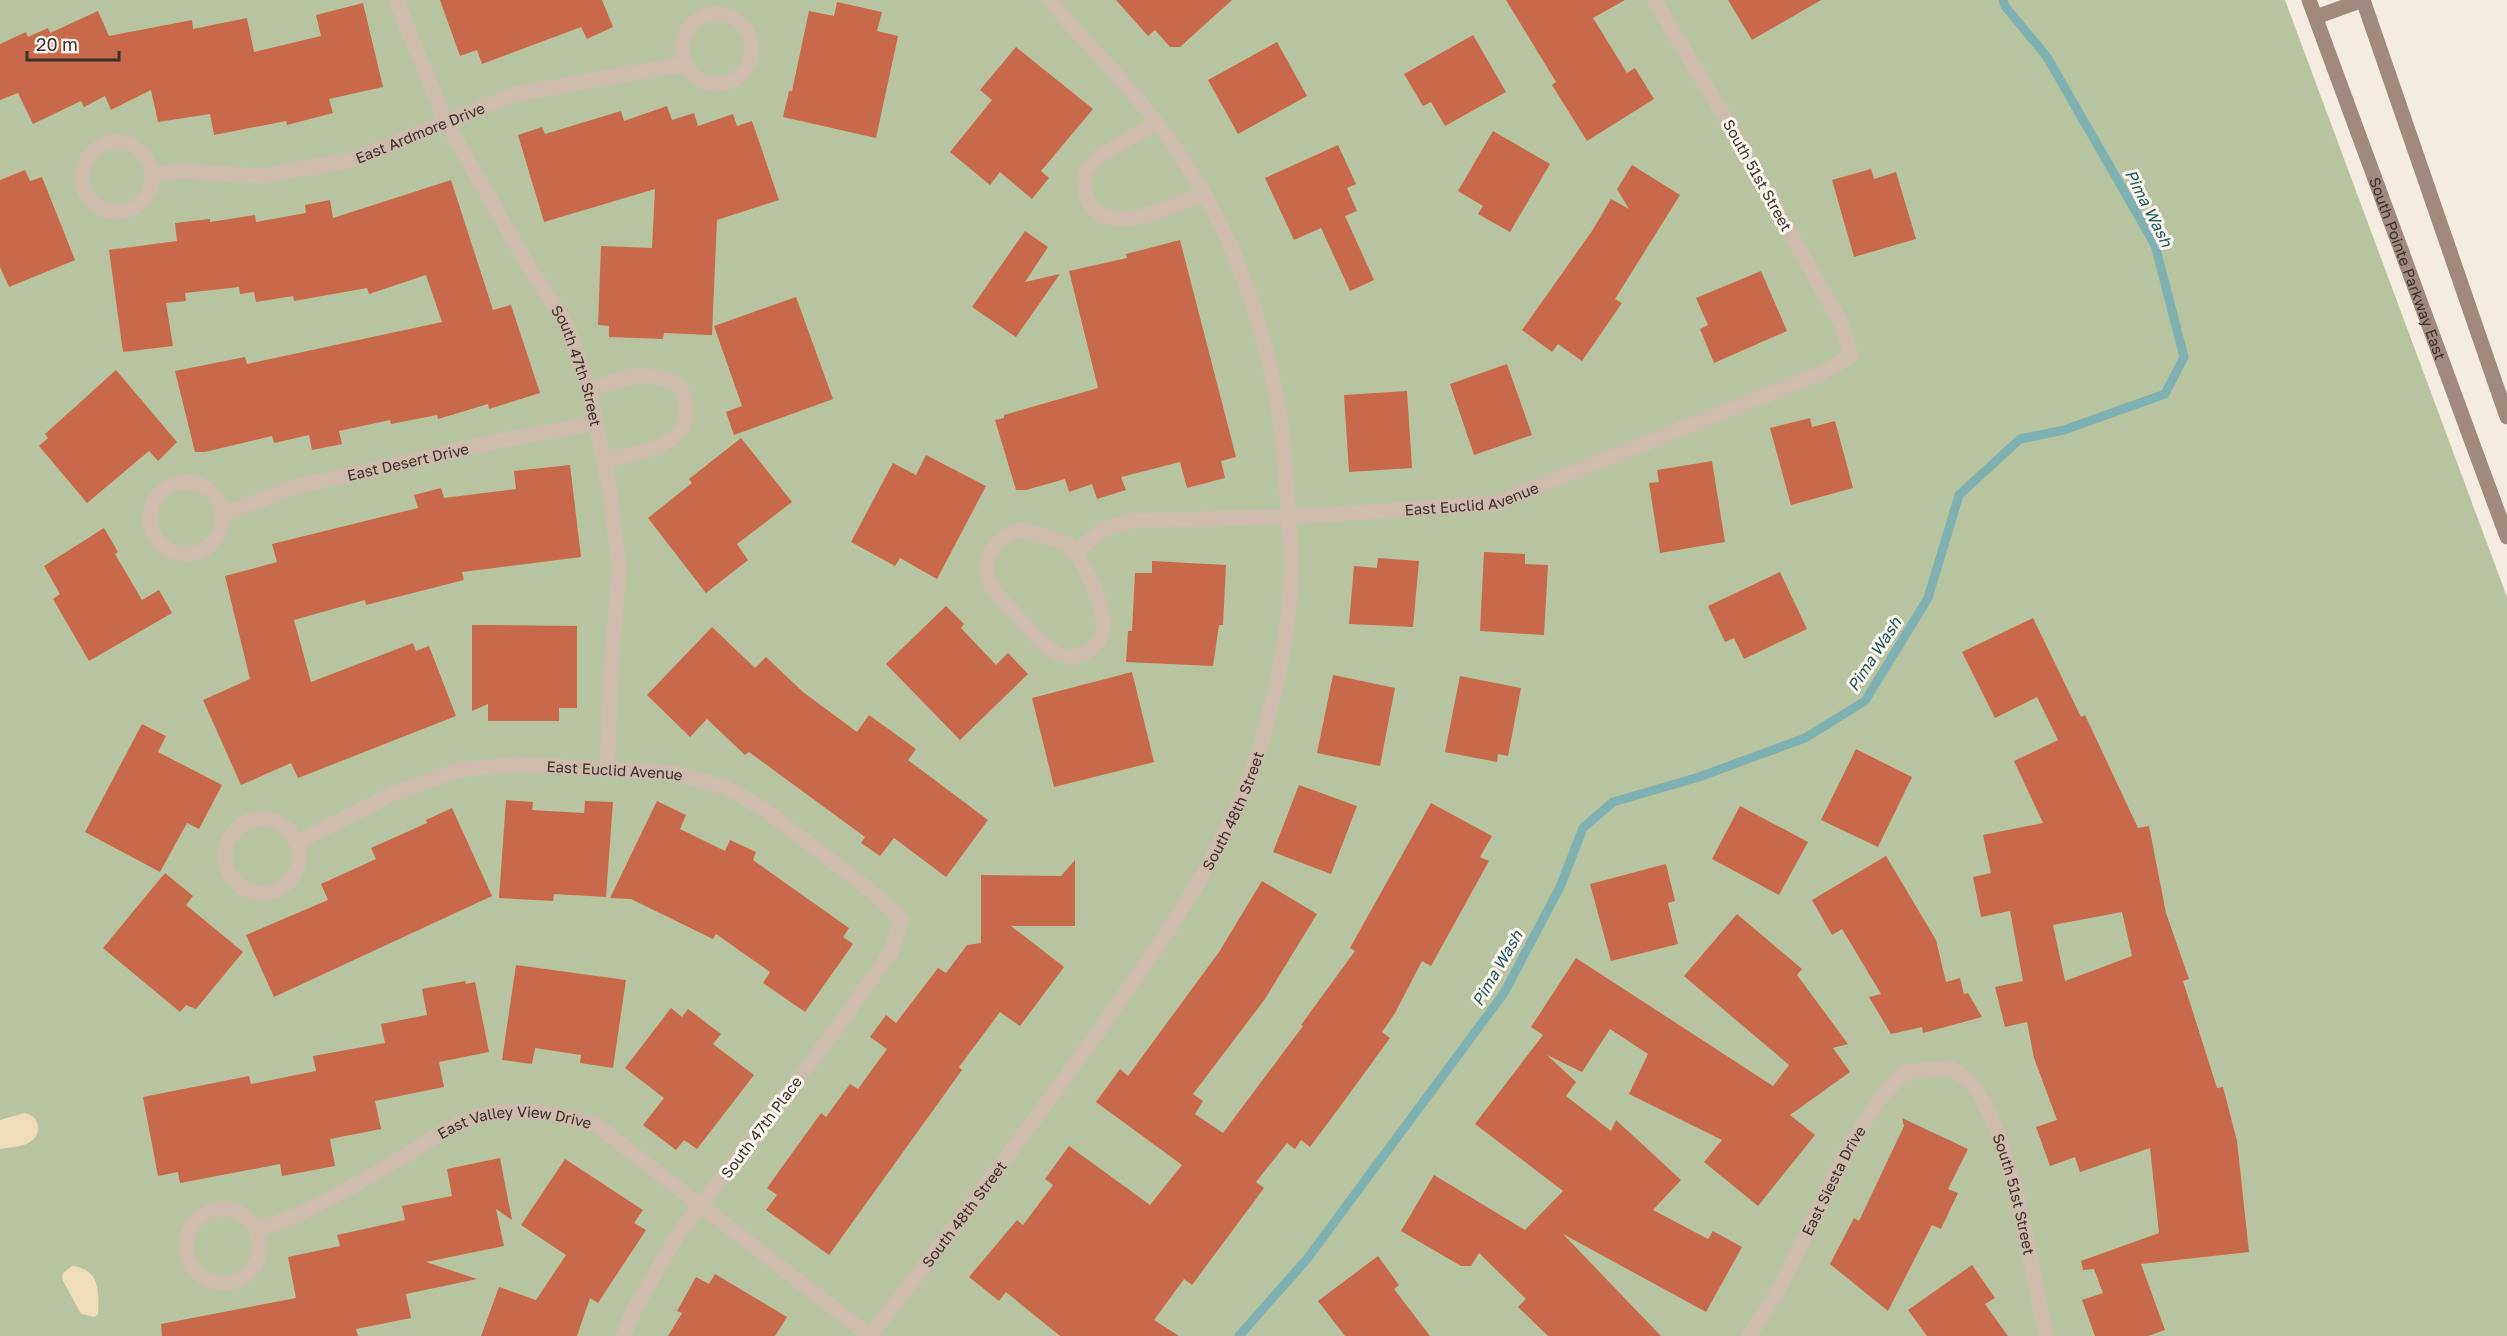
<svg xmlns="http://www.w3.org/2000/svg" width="2507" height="1336" font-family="'Golos Text',sans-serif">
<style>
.green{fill:#b8c4a0}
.sand{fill:#efdcb8}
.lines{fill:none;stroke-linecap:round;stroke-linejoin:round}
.stream{stroke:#7fb0b2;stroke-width:9}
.building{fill:#c8694b;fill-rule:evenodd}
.street{stroke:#cdbbac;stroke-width:15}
.secondary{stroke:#a18a7d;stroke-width:15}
.labels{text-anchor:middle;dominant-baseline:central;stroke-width:6;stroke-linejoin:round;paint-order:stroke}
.street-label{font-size:15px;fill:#3b302b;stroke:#fbf5ee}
.water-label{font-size:16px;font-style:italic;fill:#1f5a5e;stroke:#fbf5ee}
</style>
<rect width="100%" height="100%" fill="#f4ebe1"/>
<path class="green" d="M 0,0 L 2285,0 L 2507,597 L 2507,1336 L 0,1336 Z"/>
<path class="sand" d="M 24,1113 C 40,1115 43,1134 30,1142 C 23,1147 9,1147 0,1149 L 0,1120 Z
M 72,1266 C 100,1269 99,1291 98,1314 L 94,1317 L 81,1314 L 62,1279 L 63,1273 Z"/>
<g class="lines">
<path class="stream" d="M 1239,1336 L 1307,1259 L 1504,993 L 1560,887 L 1583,828 L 1613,802 L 1699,777 L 1805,738 L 1865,701 L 1928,598 L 1959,495 L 2020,439 L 2064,430 L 2165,394 L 2184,357 L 2155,245 L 2047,57 L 2005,6 L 2003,0"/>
</g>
<path class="building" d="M 440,0 L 602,0 L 613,27 L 587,39 L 581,27 L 482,64 L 477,50 L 460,56 Z
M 1116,0 L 1232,0 L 1180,47 L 1170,47 L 1155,30 L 1148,36 Z
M 1506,0 L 1625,0 L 1593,18 L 1627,73 L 1635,68 L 1654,99 L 1587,141 L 1552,85 L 1556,82 Z
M 1728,0 L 1821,0 L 1752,40 Z
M 837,2 L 882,12 L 877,31 L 898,36 L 876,138 L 783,117 L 789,91 L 792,91 L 809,11 L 834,16 Z
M 363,3 L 383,87 L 329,99 L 333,113 L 287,125 L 286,121 L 214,135 L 210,114 L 158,122 L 151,90 L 111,110 L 105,96 L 84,107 L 81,101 L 33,124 L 18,93 L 0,100 L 0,44 L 26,32 L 28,37 L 48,28 L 50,33 L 98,11 L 109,36 L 192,20 L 193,29 L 247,18 L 254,52 L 321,36 L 316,15 Z
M 1473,35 L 1506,92 L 1445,126 L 1431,102 L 1423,106 L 1404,74 Z
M 1277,42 L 1307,96 L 1238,134 L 1208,80 Z
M 1016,47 L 1093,109 L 1041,171 L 1049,178 L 1032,199 L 1000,172 L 990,185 L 950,152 L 992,100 L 980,90 Z
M 667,106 L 672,120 L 694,113 L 698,126 L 733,114 L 737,126 L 752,121 L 779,200 L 717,220 L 712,335 L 664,333 L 663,339 L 609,337 L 609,326 L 598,325 L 601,246 L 652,248 L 655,189 L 544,222 L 518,135 L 542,127 L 545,134 L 621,111 L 624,121 Z
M 1493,131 L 1550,164 L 1510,232 L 1478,214 L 1483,206 L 1458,191 Z
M 1338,145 L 1356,184 L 1347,188 L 1357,211 L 1345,216 L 1374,280 L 1350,291 L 1321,228 L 1294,240 L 1265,178 Z
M 1632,165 L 1680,195 L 1615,299 L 1622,303 L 1582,361 L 1558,344 L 1552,352 L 1522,330 L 1592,231 L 1611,199 L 1629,209 L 1617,189 Z
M 1871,169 L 1874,179 L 1896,172 L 1916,239 L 1854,257 L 1832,180 Z
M 25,170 L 30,181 L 42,177 L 75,260 L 9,287 L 0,267 L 0,180 Z
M 451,180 L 493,310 L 511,305 L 540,393 L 489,409 L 488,404 L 438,419 L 437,415 L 391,424 L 390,420 L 339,431 L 342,444 L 312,450 L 309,435 L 274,443 L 272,436 L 205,452 L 195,452 L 175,371 L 245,357 L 247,364 L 442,322 L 426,275 L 369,294 L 367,288 L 294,301 L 293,296 L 256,302 L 254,292 L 240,294 L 239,287 L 185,293 L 186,301 L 166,303 L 173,346 L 123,352 L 109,250 L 177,241 L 175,223 L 210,219 L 210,222 L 255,215 L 256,222 L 306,213 L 305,205 L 330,200 L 333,218 Z
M 1025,231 L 1048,247 L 1025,282 L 1060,274 L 1016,337 L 972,307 Z
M 1180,240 L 1236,457 L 1221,461 L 1225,478 L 1187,488 L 1180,462 L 1121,477 L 1126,490 L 1097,499 L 1092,484 L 1069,492 L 1065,479 L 1026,490 L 1016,490 L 995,420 L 1004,418 L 1004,415 L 1098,388 L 1069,271 L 1127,258 L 1126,254 Z
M 1761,271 L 1787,331 L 1714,363 L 1700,329 L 1708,325 L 1696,298 Z
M 796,297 L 833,399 L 734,435 L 726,412 L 742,406 L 714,326 Z
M 1507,364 L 1532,435 L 1474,455 L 1450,384 Z
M 116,370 L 177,442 L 158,461 L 149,451 L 87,503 L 39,446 L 48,438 L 45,434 Z
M 1407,391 L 1412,468 L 1349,472 L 1344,395 Z
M 1810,418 L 1812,427 L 1835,421 L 1853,488 L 1791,505 L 1770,428 Z
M 741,438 L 792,502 L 737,544 L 748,560 L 706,593 L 648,518 L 692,483 L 689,479 Z
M 926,455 L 986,486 L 937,579 L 900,558 L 895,566 L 851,542 L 893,463 L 916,475 Z
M 1712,461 L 1725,542 L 1660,553 L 1649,483 L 1659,482 L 1657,470 Z
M 570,465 L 581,557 L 462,572 L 464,580 L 366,605 L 365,600 L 294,620 L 311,682 L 413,643 L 416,651 L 429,646 L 456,716 L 298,778 L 291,763 L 241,785 L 203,700 L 250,679 L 225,576 L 277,562 L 272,544 L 418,508 L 414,495 L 441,488 L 444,498 L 516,489 L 514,471 Z
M 104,528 L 118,552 L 115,554 L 142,600 L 159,590 L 172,613 L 89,661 L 53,599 L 60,594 L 44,566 Z
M 1484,552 L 1525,554 L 1525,564 L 1548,565 L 1544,635 L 1480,631 Z
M 1378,558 L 1419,561 L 1413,627 L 1349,624 L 1354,566 L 1377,568 Z
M 1152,561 L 1226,565 L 1223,625 L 1219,625 L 1213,666 L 1126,662 L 1128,631 L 1132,631 L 1135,573 L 1152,573 Z
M 1780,572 L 1807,629 L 1744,659 L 1734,638 L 1725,642 L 1708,606 Z
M 946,606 L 964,624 L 961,628 L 996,665 L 1008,653 L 1028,674 L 960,740 L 886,664 Z
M 2033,618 L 2081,717 L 2085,715 L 2138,828 L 2149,826 L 2166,913 L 2189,979 L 2183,981 L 2217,1088 L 2223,1087 L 2237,1141 L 2249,1252 L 2141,1264 L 2165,1330 L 2148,1336 L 2095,1336 L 2082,1300 L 2103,1293 L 2094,1269 L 2083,1270 L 2081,1261 L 2159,1233 L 2150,1148 L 2080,1172 L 2075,1157 L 2050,1166 L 2036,1127 L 2057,1120 L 2034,1058 L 2027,1022 L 2005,1027 L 1995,987 L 2023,981 L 2010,911 L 1981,917 L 1973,877 L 1991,873 L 1983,835 L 2043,823 L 2014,761 L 2058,740 L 2037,697 L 1995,718 L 1962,652 ZM 2122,912 L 2132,956 L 2065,981 L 2053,925 Z
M 472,625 L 577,626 L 577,708 L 559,708 L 559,721 L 488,721 L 488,704 L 472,711 Z
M 712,627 L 755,668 L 766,657 L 803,692 L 857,732 L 869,715 L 916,749 L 908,760 L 988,820 L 946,877 L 894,838 L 880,856 L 861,843 L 865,837 L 749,752 L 745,755 L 707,719 L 690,737 L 647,695 Z
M 1132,672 L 1154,762 L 1054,787 L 1032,698 Z
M 1333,675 L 1395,688 L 1380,766 L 1317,753 Z
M 1460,676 L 1521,688 L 1508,756 L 1498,754 L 1497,762 L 1445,752 Z
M 142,724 L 166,736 L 158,752 L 222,785 L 199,829 L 187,823 L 160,872 L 85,832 Z
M 1856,749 L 1912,777 L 1878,847 L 1821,820 Z
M 1299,785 L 1357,806 L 1331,874 L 1273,852 Z
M 506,800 L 533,802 L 532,810 L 584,813 L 585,801 L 613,802 L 606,897 L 554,894 L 553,901 L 499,898 Z
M 657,801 L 686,815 L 680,829 L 725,851 L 730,840 L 756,852 L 753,860 L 849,928 L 843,937 L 853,944 L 805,1012 L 763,983 L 770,972 L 716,934 L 713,939 L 631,899 L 610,898 Z
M 1431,803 L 1492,836 L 1480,857 L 1489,861 L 1431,966 L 1422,961 L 1395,1013 L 1382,1032 L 1390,1038 L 1336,1112 L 1310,1147 L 1301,1140 L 1295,1149 L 1287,1143 L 1256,1182 L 1264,1188 L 1192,1285 L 1184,1279 L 1154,1320 L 1179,1336 L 1060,1336 L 1006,1292 L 999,1301 L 969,1277 L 1017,1220 L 1023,1225 L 1053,1185 L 1045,1179 L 1069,1146 L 1150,1205 L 1182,1165 L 1096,1102 L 1120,1069 L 1128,1076 L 1219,952 L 1262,881 L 1317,914 L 1265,999 L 1193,1094 L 1203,1101 L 1195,1114 L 1223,1133 L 1303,1026 L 1301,1025 L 1355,951 L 1350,948 Z
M 1740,806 L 1808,842 L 1779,895 L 1712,859 Z
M 452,808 L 492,896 L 274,997 L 246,935 L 328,900 L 321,884 L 376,859 L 371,848 L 427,823 L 426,820 Z
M 1886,856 L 1936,940 L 1946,982 L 1960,978 L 1964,994 L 1968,993 L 1982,1017 L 1923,1033 L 1922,1027 L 1891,1034 L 1869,997 L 1881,994 L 1842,929 L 1832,935 L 1812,900 Z
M 1075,860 L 1075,926 L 1011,926 L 1064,967 L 1020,1026 L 1000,1012 L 959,1067 L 962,1070 L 829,1255 L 766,1210 L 777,1195 L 767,1188 L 821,1113 L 826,1117 L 850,1084 L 858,1089 L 887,1049 L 870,1037 L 886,1015 L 896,1023 L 938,968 L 946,973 L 967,945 L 981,943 L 981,875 L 1061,876 Z
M 1666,864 L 1675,901 L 1668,903 L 1678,944 L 1611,961 L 1590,884 Z
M 165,873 L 193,896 L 186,905 L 243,952 L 196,1009 L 186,1005 L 180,1012 L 103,948 Z
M 1737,914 L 1802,969 L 1797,975 L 1848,1044 L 1833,1048 L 1850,1072 L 1790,1115 L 1815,1135 L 1758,1206 L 1704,1162 L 1722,1140 L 1629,1094 L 1648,1054 L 1610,1029 L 1582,1072 L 1547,1055 L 1576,1082 L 1566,1096 L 1611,1131 L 1616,1120 L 1681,1180 L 1653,1210 L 1708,1239 L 1713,1231 L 1742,1247 L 1706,1312 L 1563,1234 L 1661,1336 L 1548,1336 L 1518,1307 L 1526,1299 L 1479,1253 L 1471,1266 L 1461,1266 L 1401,1231 L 1434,1175 L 1525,1230 L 1563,1191 L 1475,1124 L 1543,1035 L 1531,1027 L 1576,958 L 1773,1086 L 1789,1065 L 1684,976 Z
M 516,965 L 626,980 L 613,1068 L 580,1063 L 581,1055 L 535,1048 L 532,1064 L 502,1060 Z
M 465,981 L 466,984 L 475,982 L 489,1052 L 439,1062 L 444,1087 L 375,1101 L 381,1129 L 330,1139 L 335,1166 L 282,1176 L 280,1164 L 180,1183 L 178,1172 L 158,1176 L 143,1097 L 249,1076 L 251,1084 L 316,1071 L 313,1056 L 385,1043 L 381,1024 L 427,1015 L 422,989 Z
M 671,1008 L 682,1017 L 688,1009 L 721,1034 L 713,1044 L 754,1075 L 697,1149 L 684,1140 L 676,1150 L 643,1125 L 664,1098 L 625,1068 Z
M 1902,1118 L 1968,1149 L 1948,1189 L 1958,1193 L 1941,1229 L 1932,1225 L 1888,1311 L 1830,1264 L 1854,1218 L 1859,1221 L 1904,1126 Z
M 500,1158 L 512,1220 L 496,1209 L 504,1246 L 426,1262 L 477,1279 L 406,1294 L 411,1318 L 356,1329 L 358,1336 L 162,1336 L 161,1324 L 296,1298 L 288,1257 L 340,1246 L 337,1235 L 405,1220 L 402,1206 L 452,1196 L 447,1169 Z
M 565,1159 L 643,1210 L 634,1223 L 646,1230 L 598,1303 L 590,1298 L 577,1336 L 481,1336 L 499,1287 L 536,1300 L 566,1255 L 521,1225 Z
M 1378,1256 L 1399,1285 L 1394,1289 L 1430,1336 L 1345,1336 L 1318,1301 Z
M 1972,1265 L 1995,1298 L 1985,1304 L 2008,1336 L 1927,1336 L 1908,1310 Z
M 715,1274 L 787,1317 L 775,1336 L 668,1336 L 682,1313 L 677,1311 L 696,1277 L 709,1284 Z"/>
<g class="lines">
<g class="street">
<path id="s1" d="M 396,0 L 446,122 L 529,267 L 566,323 L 589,390 L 610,491 L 619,568 L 612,659 L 607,769"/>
<circle cx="717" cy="49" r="35"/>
<path d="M 1156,123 L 1099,156 L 1085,172 C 1085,179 1084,189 1086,196 C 1103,243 1172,205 1203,194"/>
<circle cx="117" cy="177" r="35"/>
<path id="s2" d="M 153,174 L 182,171 L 261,176 L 352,160 L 515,94 L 685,64"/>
<path d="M 589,390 C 627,378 640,368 679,384 C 706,445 648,450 604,461"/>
<circle cx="186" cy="518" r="36"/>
<path id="s3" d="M 222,515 L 294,487 L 508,439 L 597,423"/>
<path d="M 1019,530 C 1027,531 1061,541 1067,544 C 1082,554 1107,614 1103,630 C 1102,639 1097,643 1091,649 C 1084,655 1071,659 1062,655 C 1044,648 1033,633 1021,620 C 1011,608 995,596 989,581 C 979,558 998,536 1019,530 Z"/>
<path id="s4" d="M 1075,553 L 1102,530 L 1130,521 L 1326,515 L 1496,503 L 1824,372 L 1851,356 L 1842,325 L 1720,109 L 1654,0"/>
<circle cx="262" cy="856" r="37"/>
<path id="s5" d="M 298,842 L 392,794 L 459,770 L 514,764 L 673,773 L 725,787 L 764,809 L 876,895 L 902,920 L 891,952 L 828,1040 L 677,1236 L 634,1310 L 623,1336"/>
<circle cx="223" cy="1246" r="37"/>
<path id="s6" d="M 256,1230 C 310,1214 358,1183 406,1155 C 429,1141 456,1121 483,1115 C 521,1106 558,1114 595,1124 L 870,1336"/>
<path id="s7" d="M 870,1336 C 949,1235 1026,1133 1100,1029 C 1162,941 1226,853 1259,750 C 1278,688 1292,619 1291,554 C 1290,533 1288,513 1287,492 C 1283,389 1252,274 1199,185 C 1181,155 1160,125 1137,98 C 1109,65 1077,34 1050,0"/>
<path id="s8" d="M 1749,1336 L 1779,1289 L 1848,1148 L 1878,1101 L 1904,1072 L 1951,1068 C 1958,1073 1968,1078 1973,1085 C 2015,1145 2030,1263 2046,1336"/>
</g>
<g class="secondary">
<path id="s9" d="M 2309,0 L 2507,537"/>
<path d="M 2363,0 L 2507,417"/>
<path d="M 2316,17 L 2363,0"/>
</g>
</g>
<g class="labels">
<g class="street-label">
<text stroke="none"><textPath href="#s2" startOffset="274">East Ardmore Drive</textPath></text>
<text transform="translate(1758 175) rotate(61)">South 51st Street</text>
<text stroke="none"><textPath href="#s9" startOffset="286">South Pointe Parkway East</textPath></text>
<text stroke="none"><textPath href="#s1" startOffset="410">South 47th Street</textPath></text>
<text stroke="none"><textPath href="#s3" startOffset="194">East Desert Drive</textPath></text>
<text stroke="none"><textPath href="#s4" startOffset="408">East Euclid Avenue</textPath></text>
<text stroke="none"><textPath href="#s5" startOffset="333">East Euclid Avenue</textPath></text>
<text stroke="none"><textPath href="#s7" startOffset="640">South 48th Street</textPath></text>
<text transform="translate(761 1127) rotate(-53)">South 47th Place</text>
<text stroke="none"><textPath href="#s6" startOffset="286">East Valley View Drive</textPath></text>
<text stroke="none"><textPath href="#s8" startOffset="177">East Siesta Drive</textPath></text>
<text stroke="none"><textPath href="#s8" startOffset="500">South 51st Street</textPath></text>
<text stroke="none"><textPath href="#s7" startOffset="154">South 48th Street</textPath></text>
</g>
<g class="water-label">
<text transform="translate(2149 208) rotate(63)">Pima Wash</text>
<text transform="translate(1874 654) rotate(-57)">Pima Wash</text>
<text transform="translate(1497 968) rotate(-60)">Pima Wash</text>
</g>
</g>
<path d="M27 51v9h92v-9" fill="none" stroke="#3b302b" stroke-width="3"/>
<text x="36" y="51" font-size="18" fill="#3b302b" stroke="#fbf5ee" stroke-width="4.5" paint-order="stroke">20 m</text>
</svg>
